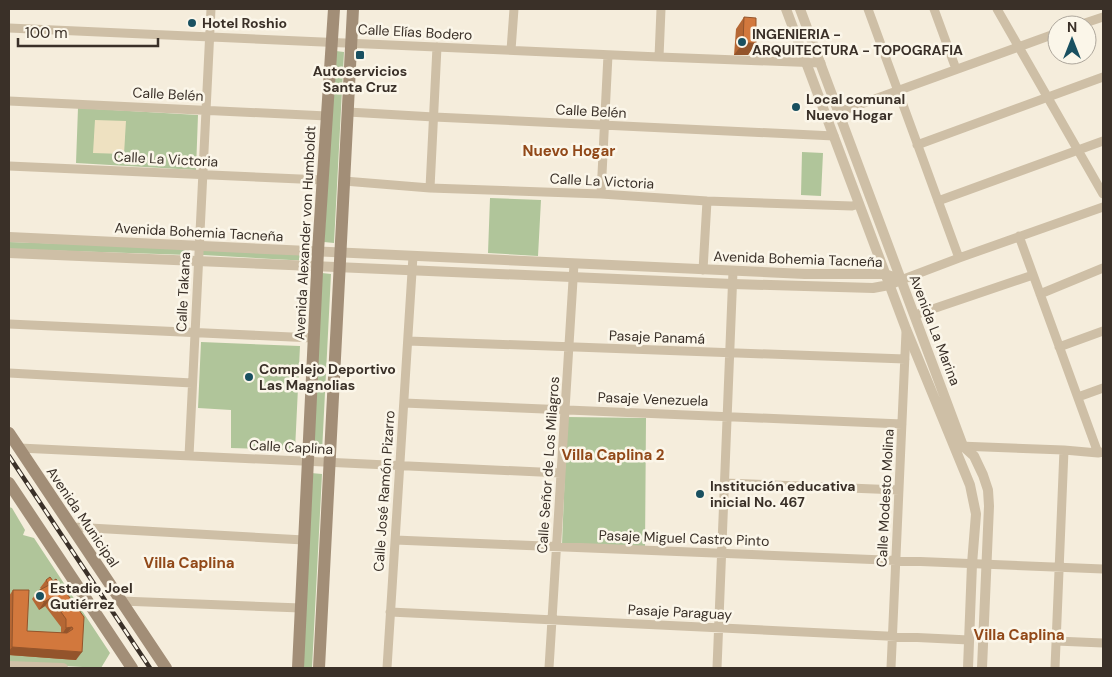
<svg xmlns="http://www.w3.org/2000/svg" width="1112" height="677" font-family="'DM Sans',sans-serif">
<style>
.green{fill:#b0c59a}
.plaza{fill:#eee1c1}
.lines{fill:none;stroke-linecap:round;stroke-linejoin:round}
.minor{stroke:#cebfa6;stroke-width:9}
.tertiary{stroke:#cebfa6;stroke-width:10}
.secondary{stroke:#a28e77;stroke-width:12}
.rail-casing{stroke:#3a3028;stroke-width:4.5}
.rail{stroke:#fbf6e9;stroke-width:2.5;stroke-dasharray:8;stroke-linecap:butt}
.wall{fill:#b56734}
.shaded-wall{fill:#93542b}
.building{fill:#d2783d;stroke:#93542b}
.poi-dot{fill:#195060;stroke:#fbf6e9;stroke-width:2}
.labels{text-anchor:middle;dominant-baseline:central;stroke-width:5;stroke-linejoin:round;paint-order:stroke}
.poi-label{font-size:14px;font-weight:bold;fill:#3a3028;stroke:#fbf6e9;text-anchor:start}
.street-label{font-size:14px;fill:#3a3028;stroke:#fbf6e9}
.neighbourhood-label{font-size:15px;font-weight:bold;fill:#914818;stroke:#fbf6e9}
</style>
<rect width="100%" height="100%" fill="#f5eddc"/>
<path class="green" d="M 336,51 L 344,52 L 334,243 L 324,242 Z
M 78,108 L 198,115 L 196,170 L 76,163 Z
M 802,152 L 823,153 L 821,196 L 801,195 Z
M 490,198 L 541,200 L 538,256 L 488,253 Z
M 9,242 L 189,248 L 189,255 L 9,249 Z
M 203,249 L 309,255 L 309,261 L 203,255 Z
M 322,273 L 331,274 L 322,452 L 312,452 Z
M 201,342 L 300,346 L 295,450 L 231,448 L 231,410 L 198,408 Z
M 567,417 L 646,418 L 645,549 L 562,545 Z
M 311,473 L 322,474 L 312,668 L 302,668 Z
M 9,507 L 12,508 L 25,530 L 23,535 L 34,538 L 110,653 L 101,668 L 9,663 Z"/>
<path class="plaza" d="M 95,120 L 126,121 L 124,154 L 93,153 Z"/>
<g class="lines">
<path class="minor" d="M 868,9 L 959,258
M 934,9 L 956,69
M 997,9 L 1103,194
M 1079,25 L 1103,17
M 9,28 L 659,57 L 821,63
M 511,50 L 514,9
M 659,57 L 661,9
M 9,101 L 327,116
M 348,112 L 434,117 L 834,136
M 839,112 L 1057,33
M 917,145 L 1103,77
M 9,166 L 323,180
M 344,181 L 430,188 L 601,194 L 707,201 L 852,206 L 859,204
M 430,188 L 437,47
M 601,194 L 608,55
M 938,201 L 1103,141
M 1019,236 L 1098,453
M 703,270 L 707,201
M 901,280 L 959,258 L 1103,207
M 1040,294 L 1103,268
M 915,315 L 1033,275
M 9,324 L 313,338
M 408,341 C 573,348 739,353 905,359
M 1059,347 L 1103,331
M 9,373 L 192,383
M 1078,397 L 1103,388
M 404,403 L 902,424
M 959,446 L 1064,450 L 1098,453 L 1103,452
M 19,448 L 561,473
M 189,456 L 211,9
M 724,483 L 899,490
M 72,527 L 304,540
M 395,540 L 1103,569
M 121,601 L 301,608
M 390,612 L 969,640
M 1056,641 L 1103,643
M 387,668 L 413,256
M 549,668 L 574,264
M 717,668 L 733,271
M 891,668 L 906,332
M 1055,668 L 1064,450"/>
<path class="tertiary" d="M 786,9 L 906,329 L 970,485 L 976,514 L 972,564 L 968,668
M 800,9 L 963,446 L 974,456 L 983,475 L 988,490 L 989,506 L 982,668
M 9,237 L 805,274 L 885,274 L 901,280
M 9,253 L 733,284 L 873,288 L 889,285 L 901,280
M 9,666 L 63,668"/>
<path class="secondary" d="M 9,433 L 166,668
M 9,483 L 132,668
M 298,668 L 318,251 L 334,9
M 319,668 L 353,9"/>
<g class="rail-casing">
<path id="rail" d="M 9,456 L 150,668"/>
</g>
<use href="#rail" class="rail"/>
</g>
<path class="wall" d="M 744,17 L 756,43 L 748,55 L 734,55 L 736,29 Z
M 46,580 L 84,617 L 76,660 L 9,655 L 9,596 L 13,590 L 27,631 L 61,633 L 61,627 L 45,606 L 39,610 L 32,599 L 38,591 L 41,589 L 40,588 Z"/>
<path class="shaded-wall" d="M 743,43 L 756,43 L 748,55 L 734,55 Z
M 51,598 L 45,606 L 39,610 L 44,602 Z
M 72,627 L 66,635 L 61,636 L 66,628 Z
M 12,647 L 82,652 L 76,660 L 9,655 L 9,651 Z"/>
<path class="building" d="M 744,17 L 756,18 L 756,43 L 743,43 Z
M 50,577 L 53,581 L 56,579 L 84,617 L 82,652 L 12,647 L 13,590 L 29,590 L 27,631 L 67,633 L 73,629 L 72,627 L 66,628 L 66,619 L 51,598 L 44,602 L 38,591 L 49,585 L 46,580 Z"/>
<g class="poi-dot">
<circle cx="192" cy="23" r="5"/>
<circle cx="742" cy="42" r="5"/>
<rect x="355" y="50" width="10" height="10" rx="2.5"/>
<circle cx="796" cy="107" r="5"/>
<circle cx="249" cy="377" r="5"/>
<circle cx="700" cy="494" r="5"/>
<circle cx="40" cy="596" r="5"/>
</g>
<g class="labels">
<g class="poi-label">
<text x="202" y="23">Hotel Roshio</text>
<text x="752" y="34">INGENIERIA -<tspan x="752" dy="16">ARQUITECTURA - TOPOGRAFIA</tspan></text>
<text x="360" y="71" text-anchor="middle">Autoservicios<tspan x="360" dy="16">Santa Cruz</tspan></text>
<text x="806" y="99">Local comunal<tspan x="806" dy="16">Nuevo Hogar</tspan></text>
<text x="259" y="369">Complejo Deportivo<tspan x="259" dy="16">Las Magnolias</tspan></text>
<text x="710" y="486">Institución educativa<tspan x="710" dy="16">inicial No. 467</tspan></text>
<text x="50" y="588">Estadio Joel<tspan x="50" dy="16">Gutiérrez</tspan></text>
</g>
<g class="street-label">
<text transform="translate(415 32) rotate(3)">Calle Elías Bodero</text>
<text transform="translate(168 94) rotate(3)">Calle Belén</text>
<text transform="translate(591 111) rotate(3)">Calle Belén</text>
<text transform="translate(166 159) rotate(3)">Calle La Victoria</text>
<text transform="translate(602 181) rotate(3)">Calle La Victoria</text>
<text transform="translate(199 232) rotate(3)">Avenida Bohemia Tacneña</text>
<text transform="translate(305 233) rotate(-87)">Avenida Alexander von Humboldt</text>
<text transform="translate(798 259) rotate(2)">Avenida Bohemia Tacneña</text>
<text transform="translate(183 292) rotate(-87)">Calle Takana</text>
<text transform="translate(935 330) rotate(69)">Avenida La Marina</text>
<text transform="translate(657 337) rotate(2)">Pasaje Panamá</text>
<text transform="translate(653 399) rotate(2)">Pasaje Venezuela</text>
<text transform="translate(291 447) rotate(3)">Calle Caplina</text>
<text transform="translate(548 465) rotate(-86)">Calle Señor de Los Milagros</text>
<text transform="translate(384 491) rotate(-86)">Calle José Ramón Pizarro</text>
<text transform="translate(885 498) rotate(-87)">Calle Modesto Molina</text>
<text transform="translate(83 517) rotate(56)">Avenida Municipal</text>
<text transform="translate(684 538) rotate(2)">Pasaje Miguel Castro Pinto</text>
<text transform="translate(680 612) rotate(3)">Pasaje Paraguay</text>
</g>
<g class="neighbourhood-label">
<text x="569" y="151">Nuevo Hogar</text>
<text x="613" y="455">Villa Caplina 2</text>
<text x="189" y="563">Villa Caplina</text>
<text x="1019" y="635">Villa Caplina</text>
</g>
</g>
<rect width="1112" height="677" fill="none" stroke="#3a3028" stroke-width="20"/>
<g transform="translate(1072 40)"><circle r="24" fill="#fbf6e9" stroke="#aea79c"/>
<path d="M0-4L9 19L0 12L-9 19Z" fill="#195060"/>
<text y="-8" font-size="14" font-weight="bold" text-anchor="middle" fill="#3a3028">N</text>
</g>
<path d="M18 38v8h140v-8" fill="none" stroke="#3a3028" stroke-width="2.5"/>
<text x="25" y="38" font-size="15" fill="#3a3028" stroke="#fbf6e9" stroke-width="4" paint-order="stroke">100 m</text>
</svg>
